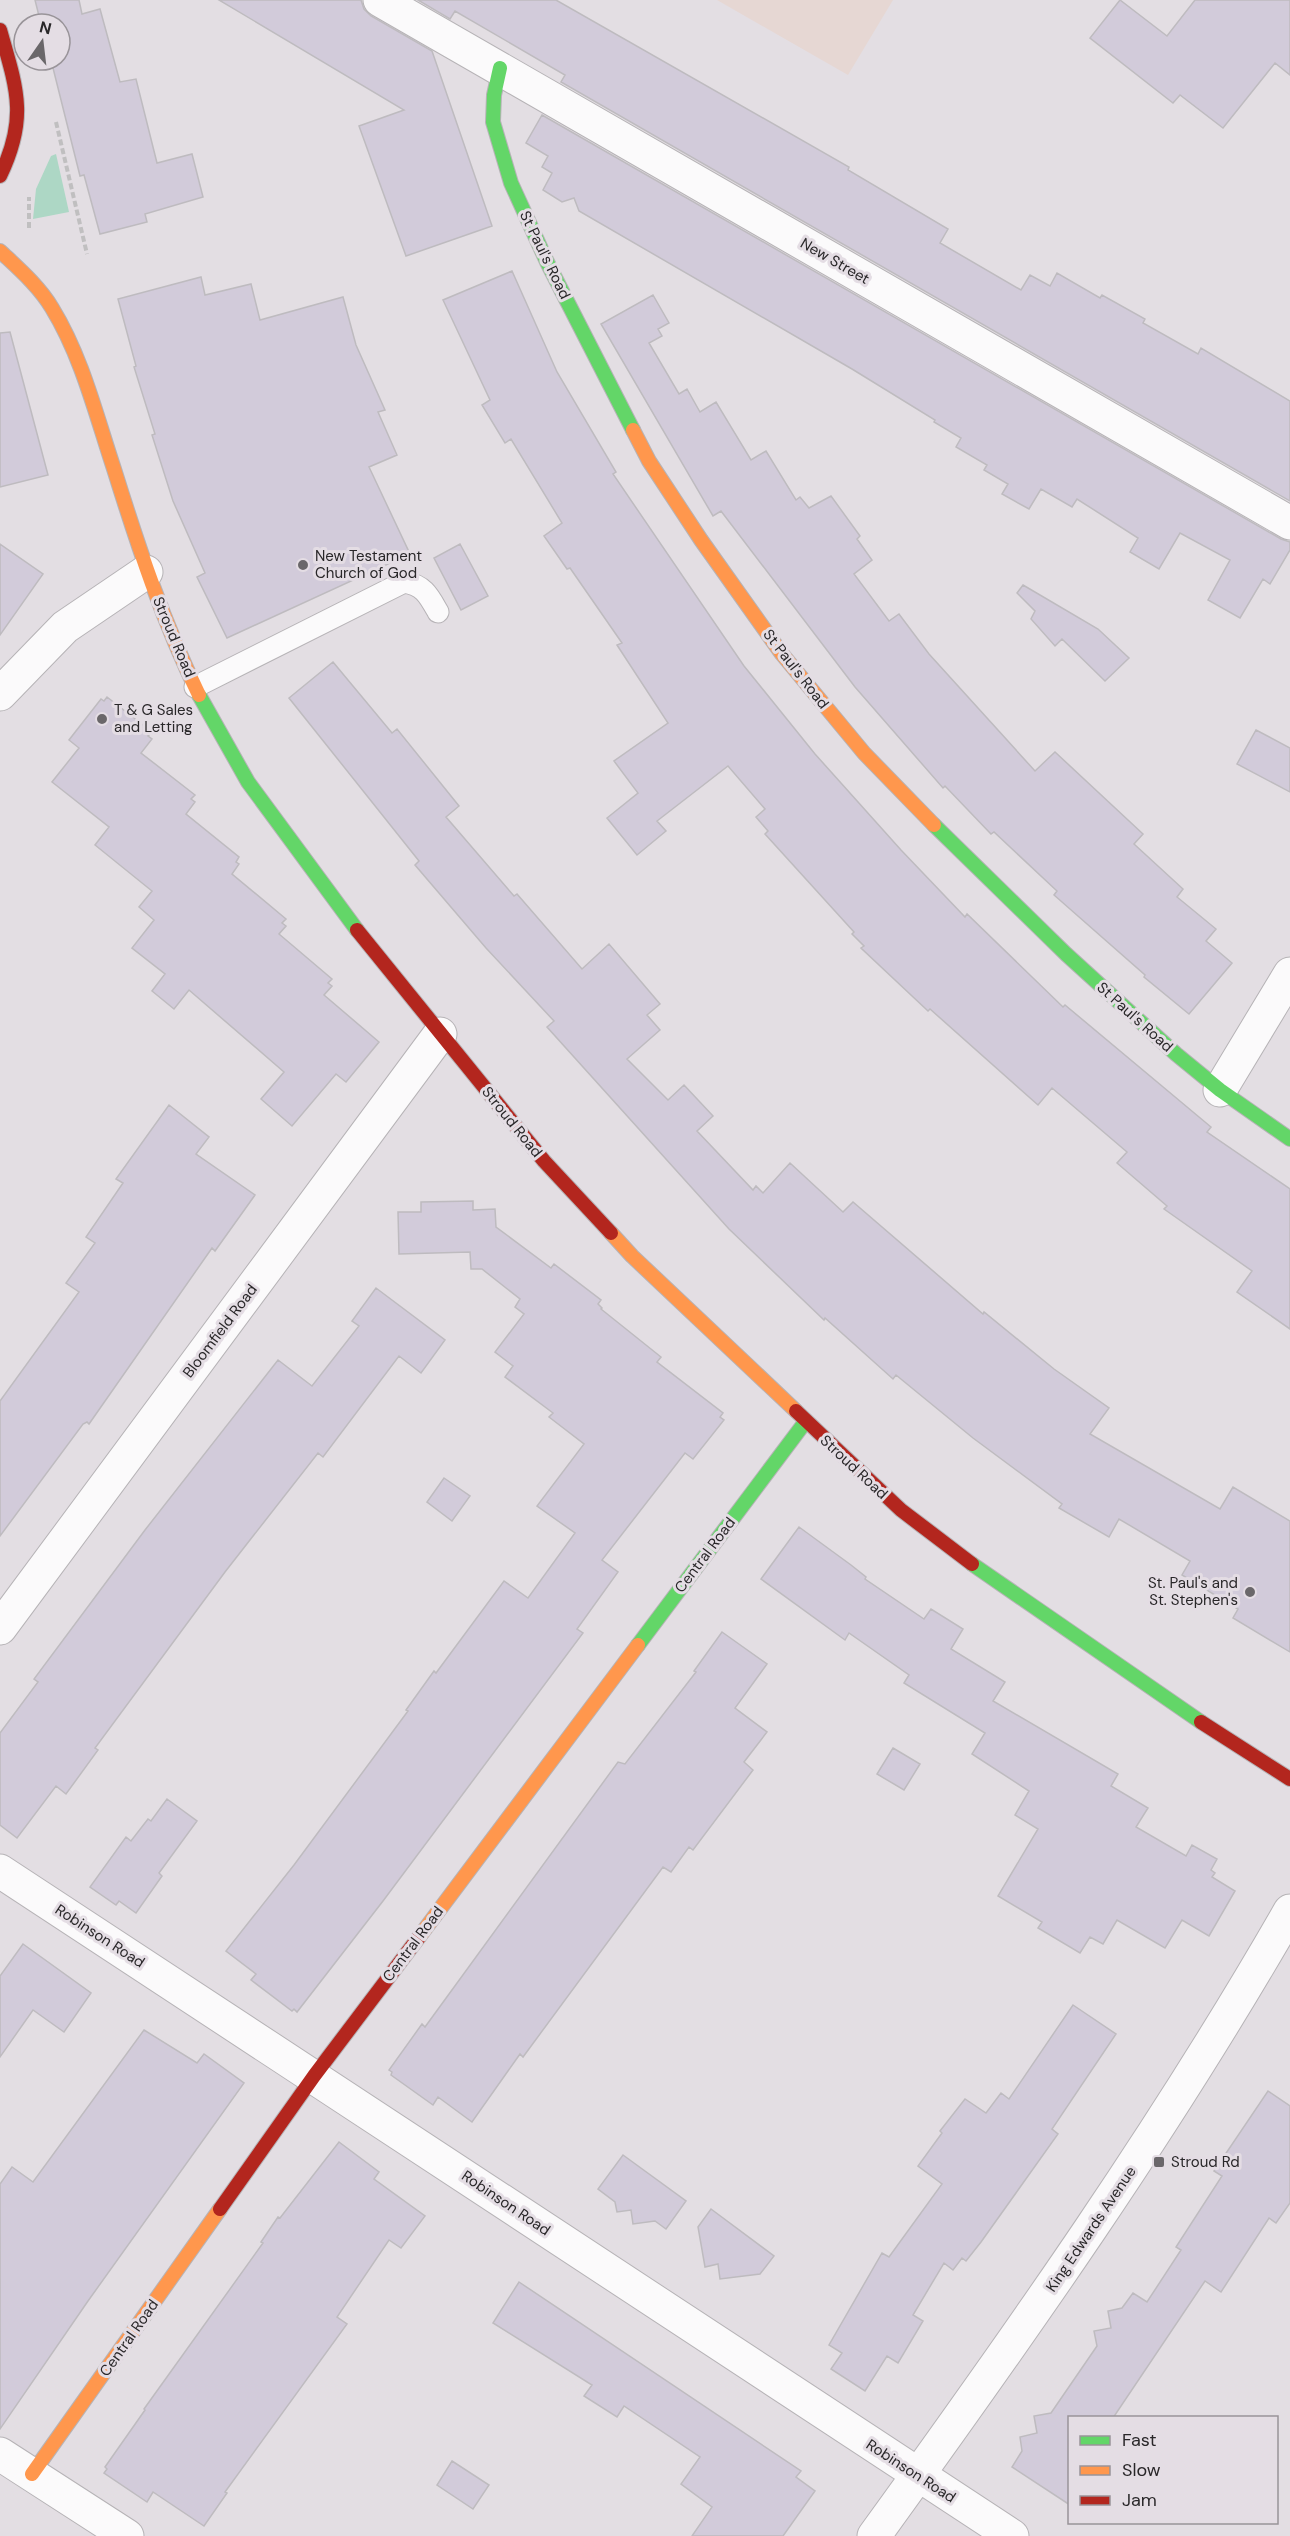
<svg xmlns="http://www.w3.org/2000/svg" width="1290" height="2536" font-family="'DM Sans',sans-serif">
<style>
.education{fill:#e6d7d3}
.green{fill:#add7c5}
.building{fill:#d2cbda;stroke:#bebbbf;stroke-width:1.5}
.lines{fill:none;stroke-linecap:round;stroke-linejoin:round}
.lane-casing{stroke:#b6b3b6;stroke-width:23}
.street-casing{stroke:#b6b3b6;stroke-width:35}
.fast-casing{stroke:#b6b3b6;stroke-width:16}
.slow-casing{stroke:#b6b3b6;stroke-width:16}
.jam-casing{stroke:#b6b3b6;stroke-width:16}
.path{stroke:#c0bfc0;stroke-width:4;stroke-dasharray:6 3;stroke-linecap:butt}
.lane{stroke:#fbfafb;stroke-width:21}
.street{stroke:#fbfafb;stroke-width:33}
.fast{stroke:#63d668;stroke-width:14}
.slow{stroke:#ff974d;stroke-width:14}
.jam{stroke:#b3261e;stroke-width:14}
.poi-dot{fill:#6a676a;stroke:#e4dde4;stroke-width:2}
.labels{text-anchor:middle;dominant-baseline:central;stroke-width:6;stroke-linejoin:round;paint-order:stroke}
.street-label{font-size:15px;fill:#292729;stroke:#e4dde4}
.poi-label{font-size:15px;fill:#292729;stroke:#e4dde4;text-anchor:start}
</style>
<rect width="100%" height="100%" fill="#e3dee3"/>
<path class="education" d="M 717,0 L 893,0 L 848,75 Z"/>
<path class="green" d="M 56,154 L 69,212 L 33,219 L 36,189 L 51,156 Z"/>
<path class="building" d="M 35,0 L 79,0 L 82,14 L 100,9 L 120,82 L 136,79 L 157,163 L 192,154 L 203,197 L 145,214 L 147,222 L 100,234 L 84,175 L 80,176 L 51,60 L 60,60 L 60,24 L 41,24 Z
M 219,0 L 361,0 L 364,9 L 371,16 L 432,51 L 492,226 L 406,256 L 359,126 L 404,110 Z
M 418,0 L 556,0 L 849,167 L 848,170 L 948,229 L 940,243 L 1021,290 L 1030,275 L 1050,286 L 1057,273 L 1100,298 L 1102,295 L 1145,319 L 1143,323 L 1198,354 L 1201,348 L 1290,401 L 1290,501 L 561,82 L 565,75 L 455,11 L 450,19 Z
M 1120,0 L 1167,36 L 1195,0 L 1290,0 L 1290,75 L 1275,63 L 1223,128 L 1180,95 L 1173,103 L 1090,38 Z
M 542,115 L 1281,539 L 1290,542 L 1290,550 L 1270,584 L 1263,579 L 1240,618 L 1208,600 L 1230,560 L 1180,533 L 1159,569 L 1130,552 L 1138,538 L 1077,499 L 1072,507 L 1041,489 L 1029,509 L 1002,494 L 1008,484 L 984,470 L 987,465 L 956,447 L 961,438 L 934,422 L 935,420 L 852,369 L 579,211 L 574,198 L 562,202 L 543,190 L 552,173 L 542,167 L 548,156 L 526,143 Z
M 512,271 L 557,372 L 616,472 L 613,474 L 744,666 L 815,754 L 901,850 L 965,917 L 967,914 L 1063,1007 L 1065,1005 L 1211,1127 L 1207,1132 L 1290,1189 L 1290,1329 L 1237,1292 L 1252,1271 L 1164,1209 L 1167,1206 L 1117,1163 L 1127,1152 L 1052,1088 L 1038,1105 L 930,1009 L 928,1011 L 861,948 L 864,946 L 852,934 L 854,932 L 765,834 L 768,831 L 756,817 L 765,809 L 728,766 L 657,821 L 666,831 L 637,855 L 607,818 L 638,793 L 614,761 L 668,723 L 617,645 L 622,643 L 570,568 L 567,569 L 544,536 L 562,523 L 511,439 L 505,443 L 482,405 L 490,400 L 443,300 Z
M 201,277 L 205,295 L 251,284 L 260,320 L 343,297 L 356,345 L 385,410 L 378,412 L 397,455 L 369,467 L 410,554 L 227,638 L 197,577 L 205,573 L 173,501 L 152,435 L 155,434 L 134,367 L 136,366 L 118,299 Z
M 653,295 L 669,323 L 658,329 L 662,336 L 649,343 L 679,394 L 687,389 L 700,412 L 716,402 L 751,460 L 766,451 L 796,500 L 800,497 L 809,508 L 831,496 L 860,536 L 857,539 L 872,560 L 854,574 L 889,621 L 899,614 L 929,654 L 1035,771 L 1055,752 L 1143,834 L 1134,844 L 1183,889 L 1177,897 L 1216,929 L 1206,941 L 1232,963 L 1189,1014 L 1144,977 L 1145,975 L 1054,895 L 1057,891 L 994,832 L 991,834 L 945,786 L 943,788 L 855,687 L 721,511 L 713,516 L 601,324 Z
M 10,332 L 48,475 L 0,487 L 0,333 Z
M 0,544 L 43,574 L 0,635 Z
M 460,544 L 488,596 L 461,610 L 434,558 Z
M 1023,585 L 1098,629 L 1129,658 L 1105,681 L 1062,639 L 1055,646 L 1031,619 L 1035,611 L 1017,593 Z
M 333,662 L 392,733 L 397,729 L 459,806 L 446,817 L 514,896 L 517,894 L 582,969 L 609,944 L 660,1004 L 647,1015 L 660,1030 L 627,1059 L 668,1100 L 684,1085 L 713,1116 L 697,1131 L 753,1190 L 756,1186 L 763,1193 L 790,1163 L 843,1212 L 853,1202 L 983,1314 L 984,1312 L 1054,1369 L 1109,1408 L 1090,1434 L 1220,1509 L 1233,1487 L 1290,1521 L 1290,1652 L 1233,1618 L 1238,1609 L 1182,1575 L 1190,1561 L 1119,1519 L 1109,1537 L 1059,1508 L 1062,1504 L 973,1438 L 896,1375 L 893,1379 L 825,1318 L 824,1320 L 729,1229 L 547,1027 L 554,1021 L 486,948 L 415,865 L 419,861 L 289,698 Z
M 107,697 L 152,732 L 148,736 L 152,739 L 141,753 L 195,795 L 191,799 L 195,802 L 186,814 L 239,857 L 236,862 L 239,864 L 232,874 L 286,919 L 282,923 L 286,926 L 279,934 L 332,979 L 328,983 L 332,986 L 324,995 L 379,1042 L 346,1082 L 336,1074 L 292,1126 L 261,1099 L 284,1072 L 189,990 L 174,1009 L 152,991 L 165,974 L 132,948 L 154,920 L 139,907 L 152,891 L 95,845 L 109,827 L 52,782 L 79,748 L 69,740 L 101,699 L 104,701 Z
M 1256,730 L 1290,748 L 1290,792 L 1237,764 Z
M 169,1105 L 209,1137 L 196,1154 L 255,1195 L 215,1251 L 212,1248 L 89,1424 L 87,1422 L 83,1424 L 0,1536 L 0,1401 L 79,1292 L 66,1283 L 95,1243 L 86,1237 L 123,1183 L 116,1179 Z
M 473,1201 L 473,1210 L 495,1209 L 496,1227 L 551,1268 L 554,1264 L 601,1300 L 598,1304 L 602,1308 L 601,1309 L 661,1357 L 657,1362 L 723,1413 L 720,1417 L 724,1420 L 693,1459 L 685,1453 L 602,1560 L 618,1572 L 577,1629 L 583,1633 L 383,1901 L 297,2012 L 294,2009 L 292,2011 L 251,1980 L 256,1974 L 226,1951 L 294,1865 L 408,1711 L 406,1710 L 434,1671 L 436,1673 L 504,1581 L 528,1598 L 575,1533 L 537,1506 L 584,1444 L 549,1417 L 553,1413 L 505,1377 L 513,1366 L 495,1352 L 524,1314 L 515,1307 L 520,1299 L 482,1269 L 471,1269 L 470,1252 L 399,1254 L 398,1212 L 421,1212 L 421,1202 Z
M 376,1288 L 445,1340 L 421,1373 L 399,1356 L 323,1457 L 318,1453 L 225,1572 L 95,1748 L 98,1750 L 66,1794 L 56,1786 L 17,1838 L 0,1825 L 0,1733 L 38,1682 L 34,1679 L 145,1530 L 278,1360 L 312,1386 L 359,1326 L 352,1321 Z
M 444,1478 L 470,1496 L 452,1521 L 427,1502 Z
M 799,1527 L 851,1565 L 866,1577 L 865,1579 L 924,1619 L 931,1609 L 963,1629 L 951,1649 L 1005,1682 L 993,1701 L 1118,1774 L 1111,1786 L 1148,1808 L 1136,1827 L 1186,1856 L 1192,1845 L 1217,1859 L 1211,1870 L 1215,1873 L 1212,1877 L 1235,1891 L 1209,1936 L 1182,1920 L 1165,1948 L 1117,1920 L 1103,1944 L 1090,1937 L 1080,1953 L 1038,1928 L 1042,1922 L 998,1896 L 1038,1829 L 1015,1815 L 1029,1791 L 972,1754 L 985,1733 L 904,1683 L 909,1675 L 849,1633 L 845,1640 L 761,1579 Z
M 722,1632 L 767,1664 L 735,1708 L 767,1732 L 744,1762 L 753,1770 L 693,1850 L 689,1847 L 671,1872 L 663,1867 L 523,2057 L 520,2054 L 472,2122 L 438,2097 L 433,2105 L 391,2075 L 392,2072 L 389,2070 L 422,2024 L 425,2027 L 618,1762 L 625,1764 L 696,1672 L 694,1671 Z
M 893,1748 L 920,1764 L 904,1790 L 877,1774 Z
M 167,1799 L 197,1821 L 159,1873 L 162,1876 L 136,1913 L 119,1901 L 116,1905 L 90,1887 L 126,1837 L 131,1841 L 148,1819 L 151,1821 Z
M 23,1944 L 91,1993 L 64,2032 L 33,2010 L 0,2057 L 0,1976 Z
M 1073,2005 L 1116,2034 L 1052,2129 L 1058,2134 L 981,2242 L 966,2261 L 962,2258 L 953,2270 L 944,2263 L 913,2315 L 923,2321 L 898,2363 L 887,2356 L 865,2391 L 831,2369 L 842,2353 L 829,2345 L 882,2253 L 889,2257 L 942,2184 L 918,2166 L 942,2133 L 940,2131 L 965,2099 L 986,2113 L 1001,2093 L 1009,2099 Z
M 144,2030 L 197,2063 L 204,2054 L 244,2083 L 88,2301 L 0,2429 L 0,2184 L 12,2167 L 33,2182 Z
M 1268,2091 L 1290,2106 L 1290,2203 L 1276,2223 L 1269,2218 L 1221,2292 L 1205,2281 L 1113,2418 L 1070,2418 L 1070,2505 L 1012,2467 L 1022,2451 L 1020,2437 L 1037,2433 L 1034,2416 L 1051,2413 L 1097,2346 L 1094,2331 L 1111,2328 L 1108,2311 L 1122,2308 L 1133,2293 L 1147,2302 L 1181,2250 L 1176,2247 L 1222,2176 L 1214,2171 Z
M 339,2142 L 379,2172 L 374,2179 L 425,2216 L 401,2248 L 389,2240 L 337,2317 L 347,2324 L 225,2492 L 227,2493 L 204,2526 L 153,2492 L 147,2502 L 104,2473 L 107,2469 L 105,2467 L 145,2410 L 144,2409 L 263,2243 L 261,2242 L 278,2217 L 280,2218 Z
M 623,2155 L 686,2201 L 666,2229 L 655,2221 L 633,2224 L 631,2210 L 617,2212 L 615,2202 L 598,2189 Z
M 711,2209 L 774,2256 L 760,2274 L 720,2279 L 718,2264 L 705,2267 L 698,2227 Z
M 519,2282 L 801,2471 L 796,2477 L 815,2491 L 783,2536 L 692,2536 L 712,2507 L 681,2484 L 700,2457 L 624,2406 L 617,2417 L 584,2396 L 592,2385 L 493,2323 Z
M 452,2461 L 489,2485 L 473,2509 L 437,2485 Z"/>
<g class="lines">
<g class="lane-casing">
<path id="lane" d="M 195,687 L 404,582 C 424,585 429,596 438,612"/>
</g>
<g class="street-casing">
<path id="street" d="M 380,0 L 1290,523
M 0,694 L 65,627 L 146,572
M 1220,1090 L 1290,974
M 0,1628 L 440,1034
M 0,1871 L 1012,2536
M 0,2454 L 127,2536
M 874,2536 C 1021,2333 1165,2129 1290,1911"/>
</g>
<g class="fast-casing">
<path id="fast" d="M 500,68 L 494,95 L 493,122 L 511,183 L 547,262 L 633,430
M 199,695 L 248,782 L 357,930
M 934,825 L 1066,954 L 1176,1054 L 1220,1090 L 1290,1139
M 972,1564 L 1201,1722
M 638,1645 L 806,1421"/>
</g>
<g class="slow-casing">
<path id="slow" d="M 0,251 C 18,268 39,286 52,308 C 82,357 96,415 114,469 C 138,546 163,622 199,695
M 633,430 L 649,461 L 701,540 L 782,654 L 864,753 L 934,825
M 611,1233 L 632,1256 L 796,1411
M 419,1937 L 638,1645
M 32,2474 L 220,2209"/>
</g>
<g class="jam-casing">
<path id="jam" d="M 0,30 C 17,89 28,118 0,176
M 357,930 L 544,1161 L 611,1233
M 796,1411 L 901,1510 L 972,1564
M 1201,1722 L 1290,1779
M 220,2209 L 314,2076 L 419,1937"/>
</g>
<path class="path" d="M 56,122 L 87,254
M 29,228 L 29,197"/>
<use href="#lane" class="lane"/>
<use href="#street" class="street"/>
<use href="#fast" class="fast"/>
<use href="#slow" class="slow"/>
<use href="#jam" class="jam"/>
</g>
<g class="poi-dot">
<circle cx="303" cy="565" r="6"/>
<circle cx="102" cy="719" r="6"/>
<circle cx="1250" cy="1592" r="6"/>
<rect x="1153" y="2156" width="12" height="12" rx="3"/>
</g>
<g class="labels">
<g class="street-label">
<text transform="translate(545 255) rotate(64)">St Paul's Road</text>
<text transform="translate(835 261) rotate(30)">New Street</text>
<text transform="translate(174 637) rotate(67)">Stroud Road</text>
<text transform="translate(796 669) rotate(52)">St Paul's Road</text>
<text transform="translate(1135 1017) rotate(42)">St Paul's Road</text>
<text transform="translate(512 1122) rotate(51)">Stroud Road</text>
<text transform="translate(220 1331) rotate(-53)">Bloomfield Road</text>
<text transform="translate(854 1467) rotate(43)">Stroud Road</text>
<text transform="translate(705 1555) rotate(-53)">Central Road</text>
<text transform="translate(100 1936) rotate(33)">Robinson Road</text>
<text transform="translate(413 1944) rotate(-53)">Central Road</text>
<text transform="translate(506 2203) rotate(34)">Robinson Road</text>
<text transform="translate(1091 2229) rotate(-56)">King Edwards Avenue</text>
<text transform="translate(129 2338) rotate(-55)">Central Road</text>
<text transform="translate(911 2471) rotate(33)">Robinson Road</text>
</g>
<g class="poi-label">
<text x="315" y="556">New Testament<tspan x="315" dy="17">Church of God</tspan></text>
<text x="114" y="710">T &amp; G Sales<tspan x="114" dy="17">and Letting</tspan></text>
<text x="1238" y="1583" text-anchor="end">St. Paul's and<tspan x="1238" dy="17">St. Stephen's</tspan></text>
<text x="1171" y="2162">Stroud Rd</text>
</g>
</g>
<rect x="1068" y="2416" width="210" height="108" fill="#e4dde4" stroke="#999499" stroke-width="1.5"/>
<rect x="1080" y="2436" width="30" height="9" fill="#63d668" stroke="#999499" stroke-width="1.5"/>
<text x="1122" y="2446" font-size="18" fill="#292729">Fast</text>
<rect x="1080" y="2466" width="30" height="9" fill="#ff974d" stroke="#999499" stroke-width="1.5"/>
<text x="1122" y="2476" font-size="18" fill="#292729">Slow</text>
<rect x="1080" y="2496" width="30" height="9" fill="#b3261e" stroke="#999499" stroke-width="1.5"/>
<text x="1122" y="2506" font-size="18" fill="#292729">Jam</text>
<g transform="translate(42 42) rotate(14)"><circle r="28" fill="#e4dde4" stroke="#999499" stroke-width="1.5"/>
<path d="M0-4.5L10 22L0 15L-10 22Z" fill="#6a676a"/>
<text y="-9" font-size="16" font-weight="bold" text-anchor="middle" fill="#292729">N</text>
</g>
</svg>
